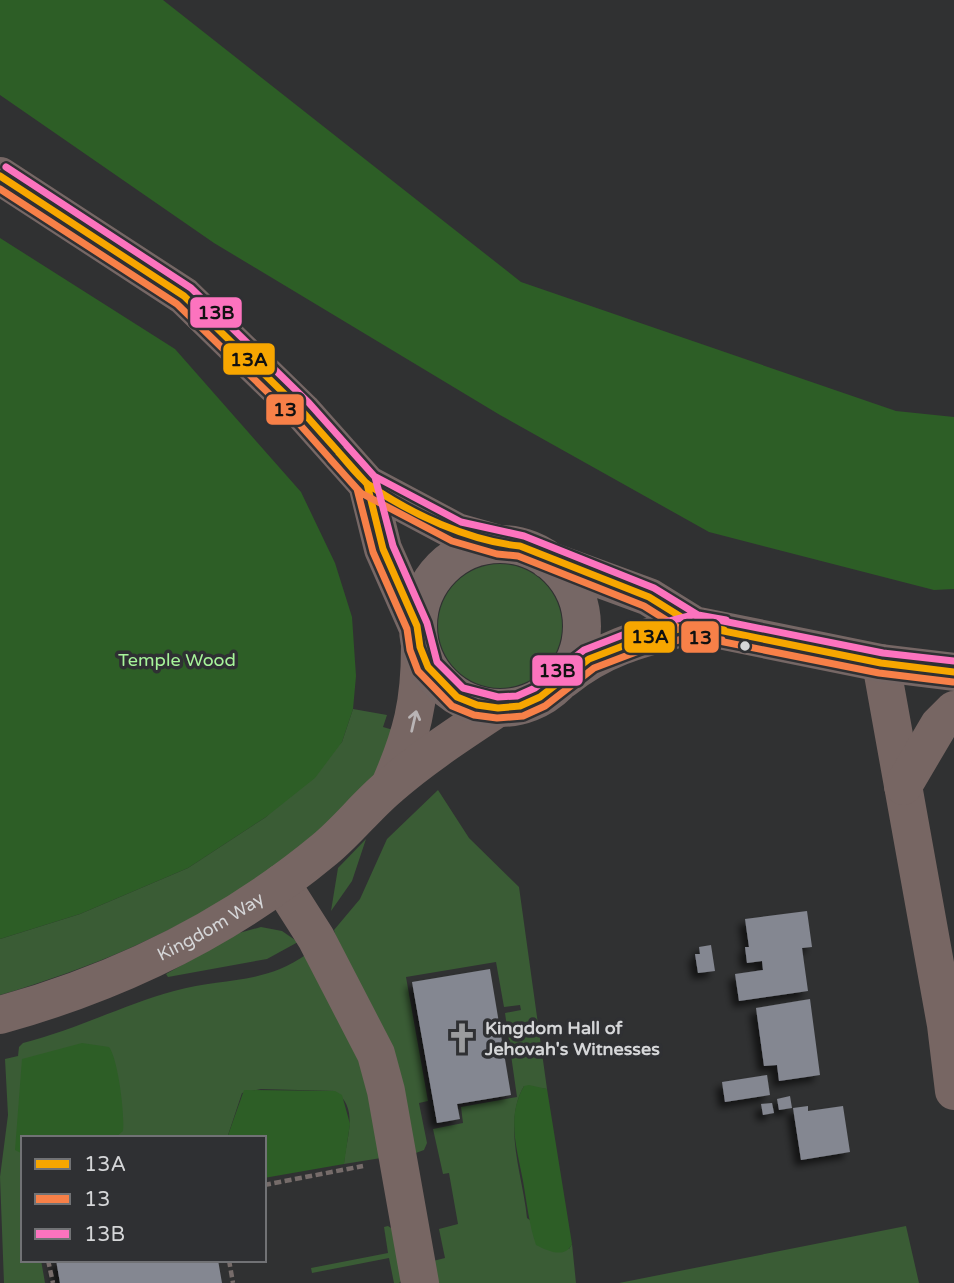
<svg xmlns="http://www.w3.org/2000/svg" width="954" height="1283" font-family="'Varela Round',sans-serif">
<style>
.green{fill:#3a5c35}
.forest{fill:#2d5e26}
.building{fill:#848791;filter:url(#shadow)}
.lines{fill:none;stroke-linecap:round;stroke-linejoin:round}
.path{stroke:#766c6a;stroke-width:4.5;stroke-dasharray:7 3.5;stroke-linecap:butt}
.minor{stroke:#776663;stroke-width:38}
.major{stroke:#766765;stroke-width:38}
.bus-1-casing{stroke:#2f3033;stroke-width:12}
.bus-2-casing{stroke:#2f3033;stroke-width:12}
.bus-3-casing{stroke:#2f3033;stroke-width:12}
.bus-1{stroke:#f7a600;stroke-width:7}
.bus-2{stroke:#f78048;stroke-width:7}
.bus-3{stroke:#fc73be;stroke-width:7}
.oneway{stroke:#b9b4b5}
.bus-dot{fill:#d5d6d8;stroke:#2f3033;stroke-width:2.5}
.labels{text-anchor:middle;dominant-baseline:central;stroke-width:7;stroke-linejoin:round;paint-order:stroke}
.park-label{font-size:18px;fill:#a7f59a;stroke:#2f3033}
.street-label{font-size:18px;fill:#d5d6d8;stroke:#2f3033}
.poi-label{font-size:18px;font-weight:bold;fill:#d5d6d8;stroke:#2f3033;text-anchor:start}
.line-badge{stroke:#2f3033;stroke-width:2.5}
.pale-badge-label{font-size:19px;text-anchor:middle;font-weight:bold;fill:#111}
</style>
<defs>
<filter id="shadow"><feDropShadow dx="-6" dy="6" stdDeviation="3.5" flood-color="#0009"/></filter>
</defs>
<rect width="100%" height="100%" fill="#303132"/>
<path class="green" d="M438 626a62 62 0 1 1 124 0a62 62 0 1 1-124 0Z
M 353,709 L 387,715 L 383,727 L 400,732 C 393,746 387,763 377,775 C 367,788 351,800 339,812 C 243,903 125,958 0,995 L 0,939 L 80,914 L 188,868 L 266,817 L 342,742 Z
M 438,790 L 469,838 L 519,887 L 547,1089 L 524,1086 C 502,1124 523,1176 527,1218 L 569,1249 L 572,1244 L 576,1283 L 437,1283 L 433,1261 L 445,1258 L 439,1229 L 458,1224 L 449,1173 L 443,1174 L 433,1129 L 463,1123 L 461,1107 L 517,1097 L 505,1013 L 521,1010 L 520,1005 L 504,1007 L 496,962 L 406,977 L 428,1101 L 419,1103 L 427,1143 L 424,1150 L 413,1154 L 336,937 L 334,930 L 360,899 L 387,839 Z
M 366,839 L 352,881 L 331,911 L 338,868 Z
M 261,927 L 282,931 L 298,942 L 267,959 L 168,977 L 166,974 L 239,933 Z
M 307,954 L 361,1061 L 381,1158 L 344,1164 C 345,1141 361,1107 334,1091 L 261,1089 L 242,1093 L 227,1138 L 23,1138 L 23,1260 L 41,1260 L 45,1283 L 4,1283 L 0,1177 L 8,1115 L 5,1059 L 18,1056 L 19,1047 L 23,1043 C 75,1030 123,1005 174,991 C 223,977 261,986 307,954 Z
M 388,1226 L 394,1230 L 402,1280 L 399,1283 L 394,1283 L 389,1258 L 312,1273 L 311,1268 L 388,1253 L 384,1227 Z
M 906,1226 L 919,1283 L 619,1283 Z"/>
<path class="forest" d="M 0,0 L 163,0 L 521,282 L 896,411 L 954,417 L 954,589 L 934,590 L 709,532 L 500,415 L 214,243 L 0,95 Z
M 0,238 L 175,349 L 301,492 L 335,563 L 352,617 L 356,676 L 353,709 L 342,742 L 315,778 L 266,817 L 188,868 L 80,914 L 0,939 Z
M 82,1043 L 109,1047 C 118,1058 125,1116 123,1131 L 115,1138 L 23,1138 L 23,1154 L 15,1150 L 22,1059 Z
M 529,1085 L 547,1089 L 572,1244 C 565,1259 548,1251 536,1245 C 529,1224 527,1204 523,1181 C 517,1148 506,1117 524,1086 Z
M 244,1090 L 335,1091 L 342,1095 L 350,1124 L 344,1164 L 264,1178 L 264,1138 L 227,1138 Z"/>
<path class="building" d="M 807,911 L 812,947 L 802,948 L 808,991 L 739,1001 L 735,974 L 763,970 L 762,961 L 747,963 L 745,947 L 749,947 L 745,919 Z
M 711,945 L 715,971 L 698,973 L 695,954 L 700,954 L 699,947 Z
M 490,969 L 511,1095 L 457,1104 L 460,1119 L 437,1123 L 412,982 Z
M 810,999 L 820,1075 L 779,1081 L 777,1065 L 764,1066 L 756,1008 Z
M 767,1075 L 770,1095 L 725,1102 L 722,1082 Z
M 790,1096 L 792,1108 L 779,1110 L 777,1099 Z
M 772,1103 L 774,1113 L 763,1115 L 761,1104 Z
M 808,1106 L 808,1111 L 843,1106 L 850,1152 L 801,1160 L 793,1108 Z
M 56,1260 L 218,1260 L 222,1283 L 60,1283 Z"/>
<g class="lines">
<path class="path" d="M 264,1185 L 363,1166
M 48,1260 L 53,1283
M 229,1260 L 233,1283"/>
<g class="minor">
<path d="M 881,663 L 946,1025 L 954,1091"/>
<path d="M 390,785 C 412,734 420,703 420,647"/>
<path d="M 903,786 L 939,725 L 954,710"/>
<path d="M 281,883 L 316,938 L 376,1054 L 386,1091 L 420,1283"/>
<path id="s1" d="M 0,1015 C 119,982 230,928 325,849 C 348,830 367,805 390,786 C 423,757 462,732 498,708"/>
</g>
<path class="major" d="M 0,176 L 184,296 L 302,411 L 367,484 L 457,532 L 499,544
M 367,484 L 383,549 L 417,626
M418 626a82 82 0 1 1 164 0a82 82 0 1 1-164 0Z
M 548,560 L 649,597 L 694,625 L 881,663 L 954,672
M 563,680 C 605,646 643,638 694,625"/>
<g class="bus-1-casing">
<path id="bus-1" d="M 0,176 L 184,296 L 302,411 L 367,484 L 383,549 L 417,626 L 420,647 L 428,667 L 457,697 L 477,705 L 498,708 L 520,706 L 540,697 L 589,659 L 641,639 L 694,625 L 881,663 L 954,672
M 339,453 C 348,463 358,477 369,485 C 411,514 469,541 520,546 L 649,597 L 694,625 L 724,630"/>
</g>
<g class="bus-2-casing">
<path id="bus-2" d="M 0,189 L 177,304 L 294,418 L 357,489 L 373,552 L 407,629 L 410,650 L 418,671 L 452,706 L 474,715 L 497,718 L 523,716 L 545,706 L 594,668 L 644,649 L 694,636 L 879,673 L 953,682
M 331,460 L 361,493 L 452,541 L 497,554 L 518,556 L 644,606 L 690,635 L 722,640"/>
</g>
<g class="bus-3-casing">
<path id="bus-3" d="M 6,167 L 191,288 L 309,403 L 375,477 L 393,546 L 427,623 L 437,662 L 463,688 L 498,697 L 517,696 L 535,688 L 584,650 L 638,629 L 693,615 L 883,653 L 954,661
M 347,446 L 374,476 L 461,522 L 524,536 L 654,588 L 698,615 L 726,620"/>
</g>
<use href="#bus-1" class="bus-1"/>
<use href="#bus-2" class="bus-2"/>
<use href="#bus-3" class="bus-3"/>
</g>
<defs><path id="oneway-shaft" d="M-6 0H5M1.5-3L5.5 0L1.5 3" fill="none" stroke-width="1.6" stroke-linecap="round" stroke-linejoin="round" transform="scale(1.75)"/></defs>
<use class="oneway" href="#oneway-shaft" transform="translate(414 721) rotate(-77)"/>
<defs>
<g id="church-bare" transform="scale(2.415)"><path d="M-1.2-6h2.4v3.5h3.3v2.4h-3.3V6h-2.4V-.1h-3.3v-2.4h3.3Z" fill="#9b9c9e" stroke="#2f3033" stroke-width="2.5" paint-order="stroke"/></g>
</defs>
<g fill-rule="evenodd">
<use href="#church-bare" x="462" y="1038"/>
</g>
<circle class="bus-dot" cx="745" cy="646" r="6"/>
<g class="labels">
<g class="park-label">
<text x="177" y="660">Temple Wood</text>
</g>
<g class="street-label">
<text stroke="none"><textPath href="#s1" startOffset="229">Kingdom Way</textPath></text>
</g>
<g class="poi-label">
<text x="485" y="1028">Kingdom Hall of<tspan x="485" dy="21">Jehovah's Witnesses</tspan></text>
</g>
</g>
<g class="line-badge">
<rect x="189" y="296" width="54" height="33" rx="7" fill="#fc73be"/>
<rect x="222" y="342" width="54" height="34" rx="7" fill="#f7a600"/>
<rect x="265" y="393" width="40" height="33" rx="7" fill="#f78048"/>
<rect x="623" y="620" width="53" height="34" rx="7" fill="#f7a600"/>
<rect x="680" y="620" width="40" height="34" rx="7" fill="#f78048"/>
<rect x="531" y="654" width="53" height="33" rx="7" fill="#fc73be"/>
</g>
<g class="pale-badge-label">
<text x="216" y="319">13B</text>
<text x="249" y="366">13A</text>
<text x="285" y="416">13</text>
<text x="650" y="643">13A</text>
<text x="700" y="644">13</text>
<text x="557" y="677">13B</text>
</g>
<rect x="21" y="1136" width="245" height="126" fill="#2f3033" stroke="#717275" stroke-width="2"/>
<rect x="35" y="1159" width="35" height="10" fill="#f7a600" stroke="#717275" stroke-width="2"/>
<text x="84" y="1171" font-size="21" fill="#d5d6d8">13A</text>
<rect x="35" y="1194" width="35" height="10" fill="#f78048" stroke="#717275" stroke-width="2"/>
<text x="84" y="1206" font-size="21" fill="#d5d6d8">13</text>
<rect x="35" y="1229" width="35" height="10" fill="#fc73be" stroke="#717275" stroke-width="2"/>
<text x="84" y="1241" font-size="21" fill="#d5d6d8">13B</text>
</svg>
